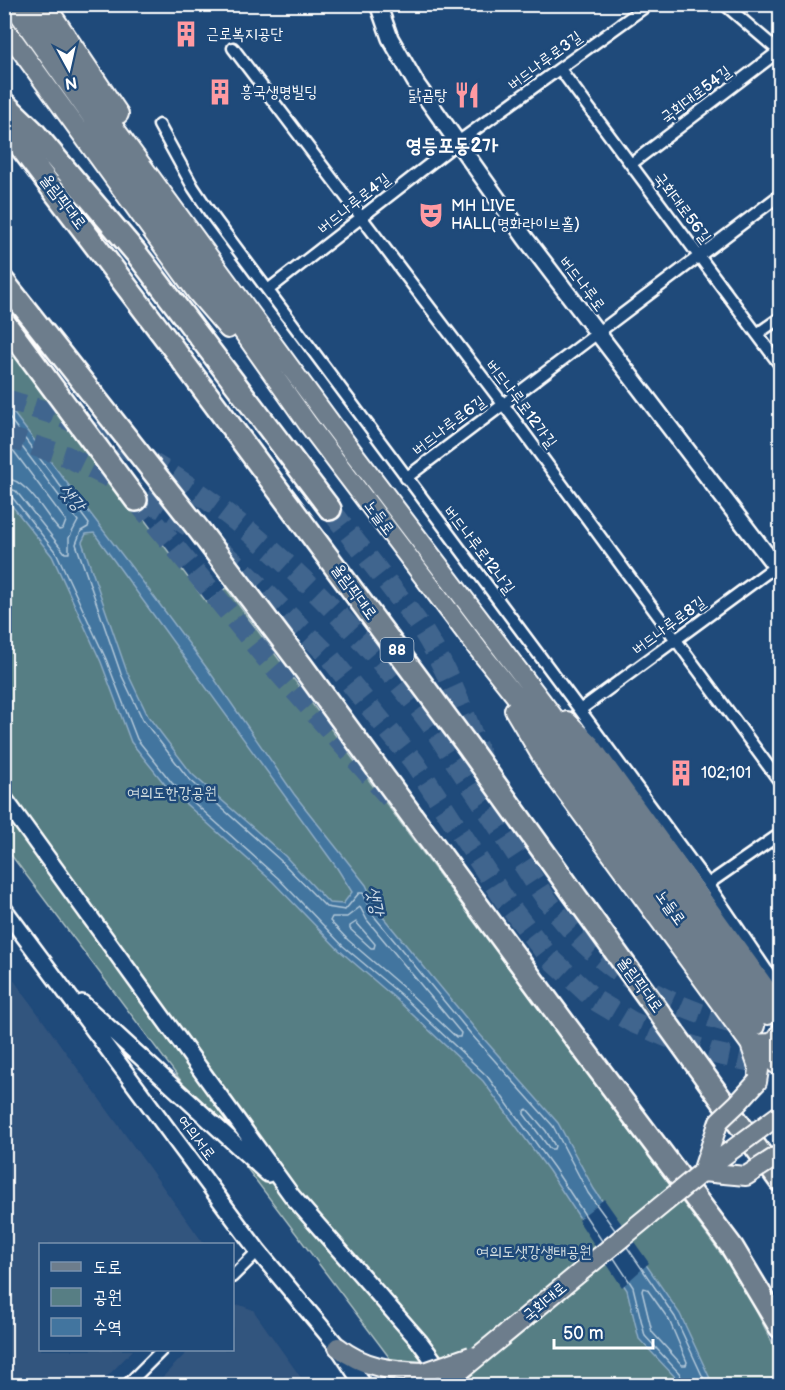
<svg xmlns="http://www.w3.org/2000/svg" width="785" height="1390" font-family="'Balsamiq Sans','Poor Story',sans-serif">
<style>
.built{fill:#33547e}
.green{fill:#577e84;stroke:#abbec2;stroke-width:1.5}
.water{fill:#42759f;stroke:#8eacc5;stroke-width:1.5;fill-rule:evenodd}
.pier{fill:#1f4a7a}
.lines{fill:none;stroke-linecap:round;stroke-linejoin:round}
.shore{stroke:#b3c8d9;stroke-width:1.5}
.highway-tunnel{stroke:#41658e;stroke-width:21;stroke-dasharray:21 10;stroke-linecap:butt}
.street-casing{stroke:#fff;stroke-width:15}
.secondary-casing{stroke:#fff;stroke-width:20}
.primary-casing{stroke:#fff;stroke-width:22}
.highway-casing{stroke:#fff;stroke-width:26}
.street{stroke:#1f4a7a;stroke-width:10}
.secondary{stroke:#1f4a7a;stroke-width:15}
.primary{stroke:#6d7d8c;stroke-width:18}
.highway{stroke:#6d7d8c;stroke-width:21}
.primary-bridge-casing{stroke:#fff;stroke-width:22;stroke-linecap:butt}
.primary-bridge{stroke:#6d7d8c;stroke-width:18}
.labels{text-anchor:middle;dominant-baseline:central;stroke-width:5;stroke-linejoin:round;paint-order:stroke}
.shield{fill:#1f4a7a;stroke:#bcc9d7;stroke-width:1.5}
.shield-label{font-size:15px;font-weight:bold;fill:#fff}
.poi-label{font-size:16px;fill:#fff;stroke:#1f4a7a;text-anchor:start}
.street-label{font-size:16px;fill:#fff;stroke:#1f4a7a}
.park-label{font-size:16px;fill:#d5dfe0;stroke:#1f4a7a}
.water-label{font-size:18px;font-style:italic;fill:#d0dce7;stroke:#1f4a7a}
.quarter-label{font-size:20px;font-weight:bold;fill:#fff;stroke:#1f4a7a}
</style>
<rect width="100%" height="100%" fill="#1f4a7a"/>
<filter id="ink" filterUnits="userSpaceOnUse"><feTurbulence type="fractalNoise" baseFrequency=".0167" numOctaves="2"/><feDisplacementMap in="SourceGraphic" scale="12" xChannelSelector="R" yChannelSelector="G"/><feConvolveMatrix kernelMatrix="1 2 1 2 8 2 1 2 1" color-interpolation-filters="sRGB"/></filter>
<g filter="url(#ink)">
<path class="built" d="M 5,968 L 204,1244 L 40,1244 L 40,1350 L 133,1350 L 99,1385 L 5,1385 Z
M 240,1305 L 253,1310 L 306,1385 L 155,1385 L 189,1350 L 232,1350 L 233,1307 Z"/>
<path class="green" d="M 5,334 L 207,603 L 226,588 L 739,1278 L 780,1357 L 780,1385 L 410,1385 L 5,847 Z"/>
<path class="water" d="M 5,402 L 152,594 L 209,671 L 294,794 L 366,885 L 378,911 L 476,1030 L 558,1123 L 594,1189 L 680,1314 L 713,1385 L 677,1385 L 676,1378 L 639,1339 L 627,1290 L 549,1171 L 483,1081 L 396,999 L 339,950 L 273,882 L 167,787 L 131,742 L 101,662 L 52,556 L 5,497 ZM 94,533 L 337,868 L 352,892 L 343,904 L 329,903 L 285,856 L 192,774 L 148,716 L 127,672 L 82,542 L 86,534 Z"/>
<path class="pier" d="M 604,1199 L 649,1263 L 622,1287 L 578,1220 Z"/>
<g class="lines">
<path class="shore" d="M 4,411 L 89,524 L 88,527 L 81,531 L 76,544 L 121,674 L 143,720 L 188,778 L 280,860 L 326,907 L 345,910 L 359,893 L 363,893 L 373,915 L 471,1034 L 553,1126 L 588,1193 L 615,1230
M 4,423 L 78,521 L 69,538 L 69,553 L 65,553 L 16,491 L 4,487
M 4,438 L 66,521 L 63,529 L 59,530 C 44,514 28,479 4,478
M 4,494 L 12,497 L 57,554 L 106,659 L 137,739 L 172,783 L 278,878 L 343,946 L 400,994 L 487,1076 L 554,1168 L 602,1241
M 360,907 L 367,920 L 461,1033 L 460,1037 L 456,1037 L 405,989 L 348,940 L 330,921 L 332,917 L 347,917 Z
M 356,922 L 375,944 L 374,948 L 371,948 L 350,929 L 350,926 Z
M 527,1109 L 546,1131 L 555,1146 L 554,1149 L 550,1149 L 524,1114 L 524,1111 Z
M 627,1247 L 675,1317 L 707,1386
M 614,1258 L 633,1287 L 645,1336 L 680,1374 L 683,1386
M 643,1288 L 647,1289 L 669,1320 L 687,1362 L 686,1365 L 682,1365 L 652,1332 L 642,1291 Z"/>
<path class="highway-tunnel" d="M 4,399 C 29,407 55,413 78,424 C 219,488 330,594 424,715 C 435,729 444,744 453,758 C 475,791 497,824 519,858 C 531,875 541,893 554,909 C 610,982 692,1021 780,1032
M 4,436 L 66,456 L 131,488 L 196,531
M 136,500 L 266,658 L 390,798
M 330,509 C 358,546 388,582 415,619 C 443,658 466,716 482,761
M 220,551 L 242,569 L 327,654 L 414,762 L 506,902 L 548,956 L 595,1000 L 632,1022 L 670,1038 L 712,1053 L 773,1066"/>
<g class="street-casing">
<path id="street" d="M 724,4 L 780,52
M 233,48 L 503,404 L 780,782
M 560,69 L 780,365
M 159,125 L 193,187 L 211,214 L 580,710 L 708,884 L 780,990
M 631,164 L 779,51
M 268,290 L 458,142 L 649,4
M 757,334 L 780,318
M 406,478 L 780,195
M 580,710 L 780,563
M 708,884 L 780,834
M 232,1277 L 258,1251
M 126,1386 L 162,1350"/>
</g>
<g class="secondary-casing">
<path id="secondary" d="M 378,4 L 390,38 L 417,85 L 526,239 L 780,572
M 4,798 L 292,1196 L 419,1341 L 445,1376
M 4,909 L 258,1251 L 338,1347 L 364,1386
M 82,1003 L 268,1174"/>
</g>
<g class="primary-casing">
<path id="primary" d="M 12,4 L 308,424 L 478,649 L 540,727 L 755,1026
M 29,4 L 105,115 L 334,427 L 556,720 L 768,1015
M 45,4 L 119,114
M 4,27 L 197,293 L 228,329
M 514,710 L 549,769 L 750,1044 L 759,1070 L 757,1082
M 567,721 L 590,744 L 780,1008
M 750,1044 L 780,1067
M 750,1044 L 773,1043 L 780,1033
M 338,1347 C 364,1368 393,1371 425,1372"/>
</g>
<g class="highway-casing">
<path id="highway" d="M 4,103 L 32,130 L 136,253 L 330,509
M 4,125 L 170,344 L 467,745 L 780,1181
M 4,282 L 199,530 L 302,666 L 567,1027 L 732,1247 L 780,1327
M 4,322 L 136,500"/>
</g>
<use href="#street" class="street"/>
<use href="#secondary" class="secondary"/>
<use href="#primary" class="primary"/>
<use href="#highway" class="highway"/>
<g class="primary-bridge-casing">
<path id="primary-bridge" d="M 702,1172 L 719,1121 L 738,1103 L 757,1082
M 702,1172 L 746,1176 L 780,1154
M 425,1372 L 471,1356
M 442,1386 L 702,1172 L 779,1115"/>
</g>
<use href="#primary-bridge" class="primary-bridge"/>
</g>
</g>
<defs>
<g id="building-bare" transform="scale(2.07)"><path d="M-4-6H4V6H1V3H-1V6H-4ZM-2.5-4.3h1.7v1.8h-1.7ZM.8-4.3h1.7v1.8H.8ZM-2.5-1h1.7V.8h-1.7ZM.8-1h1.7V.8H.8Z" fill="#ff9aa2" stroke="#1f4a7a" stroke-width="2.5" paint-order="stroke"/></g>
<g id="restaurant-bare" transform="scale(2.07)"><path d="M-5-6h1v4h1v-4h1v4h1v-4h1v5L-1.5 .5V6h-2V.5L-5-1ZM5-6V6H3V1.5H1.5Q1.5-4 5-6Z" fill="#ff9aa2" stroke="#1f4a7a" stroke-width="2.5" paint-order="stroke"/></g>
<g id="theatre-bare" transform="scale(2.07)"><path d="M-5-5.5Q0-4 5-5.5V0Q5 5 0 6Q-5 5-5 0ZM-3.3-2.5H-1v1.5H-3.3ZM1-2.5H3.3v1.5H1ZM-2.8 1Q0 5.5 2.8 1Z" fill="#ff9aa2" stroke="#1f4a7a" stroke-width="2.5" paint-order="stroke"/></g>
</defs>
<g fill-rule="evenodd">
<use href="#building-bare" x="186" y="34"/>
<use href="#building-bare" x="220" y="92"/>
<use href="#restaurant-bare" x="467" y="95"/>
<use href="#theatre-bare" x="431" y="215"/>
<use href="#building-bare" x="681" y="773"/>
</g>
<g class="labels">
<rect class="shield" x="380.5" y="638" width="33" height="24" rx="4.5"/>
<g class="shield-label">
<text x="397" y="650">88</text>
</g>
<g class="poi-label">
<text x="206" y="34">근로복지공단</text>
<text x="240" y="92">흥국생명빌딩</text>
<text x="447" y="95" text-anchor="end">닭곰탕</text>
<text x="451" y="206">MH LIVE<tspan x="451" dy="18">HALL(명화라이브홀)</tspan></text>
<text x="701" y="773">102;101</text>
</g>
<g class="street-label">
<text transform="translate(545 61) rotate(-36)">버드나루로3길</text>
<text transform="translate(696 95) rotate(-37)">국회대로54길</text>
<text transform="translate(63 202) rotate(53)">올림픽대로</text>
<text transform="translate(354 204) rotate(-38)">버드나루로4길</text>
<text transform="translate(682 208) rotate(53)">국회대로56길</text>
<text transform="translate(582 284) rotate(53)">버드나루로</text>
<text transform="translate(521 404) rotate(53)">버드나루로12가길</text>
<text transform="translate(449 426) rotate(-37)">버드나루로6길</text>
<text transform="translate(379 518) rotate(53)">노들로</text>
<text transform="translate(479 550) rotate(53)">버드나루로12나길</text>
<text transform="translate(354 592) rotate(54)">올림픽대로</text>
<text transform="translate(669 626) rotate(-36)">버드나루로8길</text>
<text transform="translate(670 908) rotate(54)">노들로</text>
<text transform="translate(640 985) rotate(54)">올림픽대로</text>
<text transform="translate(196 1138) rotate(53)">여의서로</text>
<text transform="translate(545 1302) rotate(-40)">국회대로</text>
</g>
<g class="park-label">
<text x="172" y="793">여의도한강공원</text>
<text x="534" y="1252">여의도샛강생태공원</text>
</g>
<g class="water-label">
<text transform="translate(72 498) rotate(49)">샛강</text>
<text transform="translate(375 901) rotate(79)">샛강</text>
</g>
<g class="quarter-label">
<text x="452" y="146">영등포동2가</text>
</g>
</g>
<rect width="785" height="1390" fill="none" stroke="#1f4a7a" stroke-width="24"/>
<rect x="12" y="12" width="761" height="1366" fill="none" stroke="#fff" stroke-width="2" filter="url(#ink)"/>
<rect x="39" y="1243" width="195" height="108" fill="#1f4a7a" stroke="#7992af" stroke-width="1.5"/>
<rect x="51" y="1262" width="30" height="9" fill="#6d7d8c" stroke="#7992af" stroke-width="1.5"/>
<text x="93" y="1273" font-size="18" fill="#ffffff">도로</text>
<rect x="51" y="1288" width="30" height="18" fill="#577e84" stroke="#7992af" stroke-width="1.5"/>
<text x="93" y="1303" font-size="18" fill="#ffffff">공원</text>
<rect x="51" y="1318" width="30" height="18" fill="#42759f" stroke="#7992af" stroke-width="1.5"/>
<text x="93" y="1333" font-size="18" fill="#ffffff">수역</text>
<g transform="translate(69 69) rotate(172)" stroke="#1f4a7a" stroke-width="4.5" paint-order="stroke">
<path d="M0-4.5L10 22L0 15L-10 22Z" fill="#ffffff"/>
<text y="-9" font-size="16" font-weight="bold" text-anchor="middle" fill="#ffffff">N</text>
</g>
<path d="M554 1339v9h99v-9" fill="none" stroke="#ffffff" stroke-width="3"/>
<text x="563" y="1339" font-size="18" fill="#ffffff" stroke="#1f4a7a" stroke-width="4.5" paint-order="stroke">50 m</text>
</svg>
